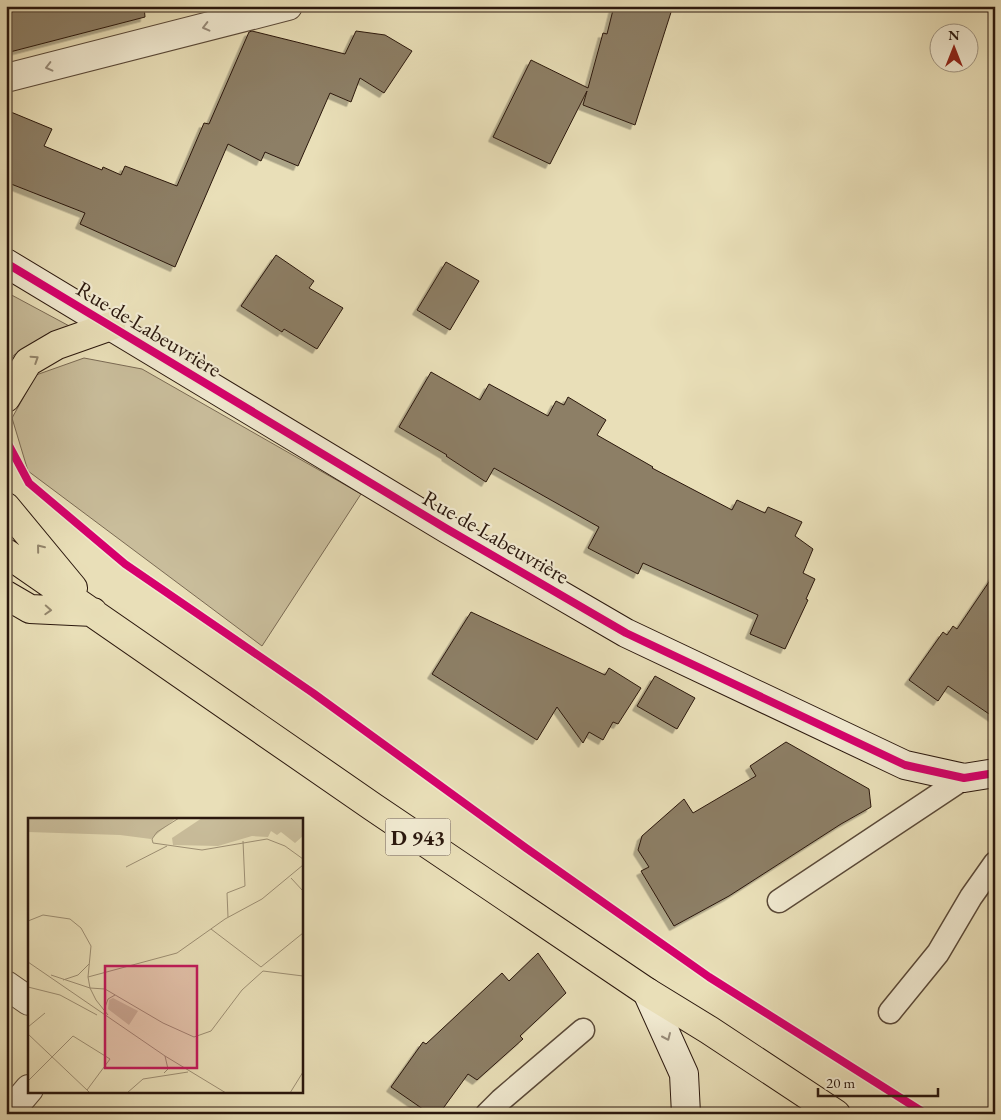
<svg xmlns="http://www.w3.org/2000/svg" width="1001" height="1120" font-family="'EB Garamond',serif">
<style>
.green{fill:#c9bd9b;stroke:#7a6a54}
.building{fill:#8d7f66;stroke:#2a170d;filter:url(#shadow)}
.lines{fill:none;stroke-linecap:round;stroke-linejoin:round}
.lane-casing{stroke:#5a4938;stroke-width:25}
.street-casing{stroke:#5a4938;stroke-width:30}
.secondary-casing{stroke:#2a170d;stroke-width:30}
.primary-casing{stroke:#2a170d;stroke-width:30}
.lane{stroke:#f1ead1;stroke-width:22}
.street{stroke:#f1ead1;stroke-width:28}
.secondary{stroke:#f1ead1;stroke-width:28}
.primary{stroke:#e9dfb8;stroke-width:28}
.cycleway-casing{stroke:#f1ead1;stroke-width:11}
.cycleway{stroke:#d6006c;stroke-width:8}
.oneway{stroke:#978b79}
.oneway2{stroke:#93856b}
.labels{text-anchor:middle;dominant-baseline:central;stroke-width:4.5;stroke-linejoin:round;paint-order:stroke}
.shield{fill:#f1ead1;stroke:#665648;stroke-width:1}
.shield-label{font-size:21px;font-weight:bold;fill:#2a170d}
.street-label{font-size:22px;fill:#2a170d;stroke:#f1ead1}
.inset-road{fill:none;stroke:#9d8f74;stroke-width:1}
.view{fill:#c2185b;fill-opacity:0.15;stroke:#c2185b;stroke-width:2.5}
.inset-edge{fill:none;stroke:#2a170d;stroke-width:2.5}
</style>
<defs>
<filter id="shadow"><feDropShadow dx="-4.5" dy="4.5" stdDeviation="0" flood-color="#0004"/></filter>
</defs>
<rect width="100%" height="100%" fill="#e9dfb8"/>
<filter id="stains"><feTurbulence type="fractalNoise" baseFrequency=".004" numOctaves="4"/><feColorMatrix values="0 0 0 0 .2 0 0 0 0 .09 0 0 0 0 .02 0 0 0 .5 -.17"/></filter>
<radialGradient id="worn" r=".72"><stop offset=".6" stop-color="#630" stop-opacity="0"/><stop offset="1" stop-color="#630" stop-opacity=".3"/></radialGradient>
<path class="green" d="M 6,292 L 73,328 L 46,335 L 14,355 L 6,367 Z
M 84,358 L 142,369 L 361,494 L 262,646 L 28,471 L 12,418 L 36,375 Z"/>
<path class="building" d="M 6,6 L 144,6 L 145,17 L 6,53 Z
M 614,6 L 673,6 L 635,125 L 583,105 L 587,91 L 550,164 L 493,137 L 531,60 L 588,88 L 603,33 L 607,34 Z
M 252,31 L 345,54 L 356,31 L 385,35 L 412,51 L 384,93 L 360,78 L 351,102 L 330,93 L 298,166 L 265,152 L 261,161 L 228,144 L 175,267 L 80,224 L 85,213 L 6,182 L 6,110 L 52,129 L 44,146 L 102,170 L 103,167 L 121,175 L 125,166 L 177,186 L 204,123 L 209,124 L 249,32 Z
M 276,255 L 314,281 L 309,288 L 343,308 L 317,349 L 284,329 L 282,332 L 241,306 Z
M 446,262 L 479,281 L 450,330 L 417,310 Z
M 431,372 L 480,400 L 489,384 L 548,416 L 556,401 L 564,405 L 568,397 L 606,420 L 597,435 L 653,467 L 652,468 L 732,510 L 737,500 L 765,513 L 768,507 L 802,522 L 795,536 L 813,549 L 803,573 L 815,579 L 806,599 L 808,600 L 785,649 L 750,634 L 758,615 L 643,563 L 638,574 L 588,548 L 599,527 L 494,468 L 486,482 L 446,456 L 447,455 L 399,427 Z
M 995,573 L 995,718 L 948,686 L 938,701 L 909,680 L 943,632 L 947,635 L 953,626 L 957,629 Z
M 471,612 L 605,675 L 609,668 L 641,688 L 618,724 L 613,722 L 603,740 L 589,732 L 583,743 L 557,707 L 537,740 L 432,674 Z
M 655,676 L 695,698 L 677,729 L 637,706 Z
M 786,742 L 869,789 L 871,807 L 841,824 L 729,896 L 674,926 L 641,871 L 649,867 L 638,850 L 642,836 L 684,799 L 693,813 L 756,776 L 750,766 Z
M 538,953 L 566,993 L 520,1036 L 523,1039 L 477,1080 L 468,1074 L 439,1114 L 430,1114 L 391,1087 L 423,1042 L 426,1044 L 502,973 L 509,981 Z"/>
<g class="lines">
<g class="lane-casing">
<path id="lane" d="M 779,901 L 964,778
M 890,1012 L 938,953 L 971,897 L 995,863
M 487,1114 L 501,1100 L 583,1030"/>
</g>
<g class="street-casing">
<path id="street" d="M 6,78 L 288,6
M 6,985 L 29,1001
M 8,1114 L 29,1089"/>
</g>
<g class="secondary-casing">
<path id="secondary" d="M 6,263 L 447,529 L 626,633 L 905,765 L 964,778 L 995,773
M 647,992 L 684,1074 L 686,1114"/>
</g>
<g class="primary-casing">
<path id="primary" d="M 6,398 L 28,362 L 57,345 L 111,326
M 6,507 L 73,588
M 6,553 L 373,807 L 647,992 L 709,1030 L 836,1114
M 6,595 L 30,609 L 93,612"/>
</g>
<use href="#lane" class="lane"/>
<use href="#street" class="street"/>
<use href="#secondary" class="secondary"/>
<use href="#primary" class="primary"/>
<g class="cycleway-casing">
<path id="cycleway" d="M 6,263 L 447,529 L 626,633 L 905,765 L 964,778 L 995,773
M 6,440 L 29,483 L 125,564 L 313,693 L 526,848 L 709,977 L 926,1114"/>
</g>
<use href="#cycleway" class="cycleway"/>
</g>
<defs><path id="oneway-chevron" d="M-2-3.5L2.5 0L-2 3.5" fill="none" stroke-width="1.6" stroke-linecap="round" stroke-linejoin="round" transform="scale(1.25)"/></defs>
<g class="oneway">
<use href="#oneway-chevron" transform="translate(206 27) rotate(166)"/>
<use href="#oneway-chevron" transform="translate(49 67) rotate(166)"/>
<use href="#oneway-chevron" transform="translate(667 1037) rotate(66)"/>
</g>
<g class="oneway2">
<use href="#oneway-chevron" transform="translate(35 359) rotate(-33)"/>
<use href="#oneway-chevron" transform="translate(40 548) rotate(-129)"/>
<use href="#oneway-chevron" transform="translate(48 610) rotate(3)"/>
</g>
<g class="labels">
<rect class="shield" x="385.5" y="818.5" width="65" height="37" rx="4"/>
<g class="shield-label">
<text x="418" y="837">D 943</text>
</g>
<g class="street-label">
<text transform="translate(149 329) rotate(31)">Rue de Labeuvrière</text>
<text transform="translate(496 537) rotate(30)">Rue de Labeuvrière</text>
</g>
</g>
<g transform="translate(28 818)">
<rect width="275" height="275" fill="#e9dfb8"/>
<path d="M 0,0 L 148,0 L 123,21 L 92,17 L 0,14 ZM 174,0 L 275,0 L 275,18 L 267,25 L 253,14 L 249,17 L 243,13 L 240,19 L 224,18 L 190,28 L 145,27 L 144,20 ZM 85,180 L 110,193 L 101,207 L 80,191 L 81,182 Z" fill="#c9bd9b"/>
<path class="inset-road" d="M 151,0 L 129,14 L 124,21 L 125,25 L 174,32 L 239,21 L 257,28 L 275,41M 98,49 L 139,28M 263,60 L 275,73M 200,99 L 199,75 L 217,68 L 215,23M 0,103 L 15,97 L 42,101 L 53,110 L 63,128 L 60,159 L 62,170 L 77,171 L 135,205 L 166,219 L 183,213 L 214,172 L 235,153 L 275,158M 183,111 L 233,149M 0,144 L 137,238 L 198,275M 233,149 L 275,115M 23,157 L 62,170 L 68,182 L 80,197M 60,159 L 149,135 L 197,101 L 234,81 L 275,47M 35,162 L 50,157 L 61,146M 0,169 L 32,177 L 69,197M 76,192 L 80,181 L 87,177M 0,209 L 17,195M 0,216 L 59,272M 136,255 L 140,251 L 137,238M 0,263 L 45,218 L 82,241 L 59,272 L 62,275M 99,275 L 115,261 L 160,254M 262,275 L 275,254"/>
<path class="view" d="M 77,148 L 169,148 L 169,250 L 77,250 Z"/>
<rect width="275" height="275" class="inset-edge"/>
</g>
<rect width="1001" height="1120" fill="none" stroke="#e9dfb8" stroke-width="25"/>
<rect x="8" y="8" width="986" height="1105" fill="none" stroke="#2a170d" stroke-width="2.5"/>
<rect x="12" y="12" width="976" height="1095" fill="none" stroke="#2a170d"/>
<g transform="translate(954 48)"><circle r="24" fill="#f1ead1" stroke="#a19683"/>
<path d="M0-4L9 19L0 12L-9 19Z" fill="#8f2418"/>
<text y="-8" font-size="14" font-weight="bold" text-anchor="middle" fill="#2a170d">N</text>
</g>
<path d="M818 1088v8h120v-8" fill="none" stroke="#2a170d" stroke-width="2.5"/>
<text x="826" y="1088" font-size="15" fill="#2a170d" stroke="#f1ead1" stroke-width="4" paint-order="stroke">20 m</text>
<rect width="100%" height="100%" filter="url(#stains)"/>
<rect width="100%" height="100%" fill="url(#worn)"/>
</svg>
